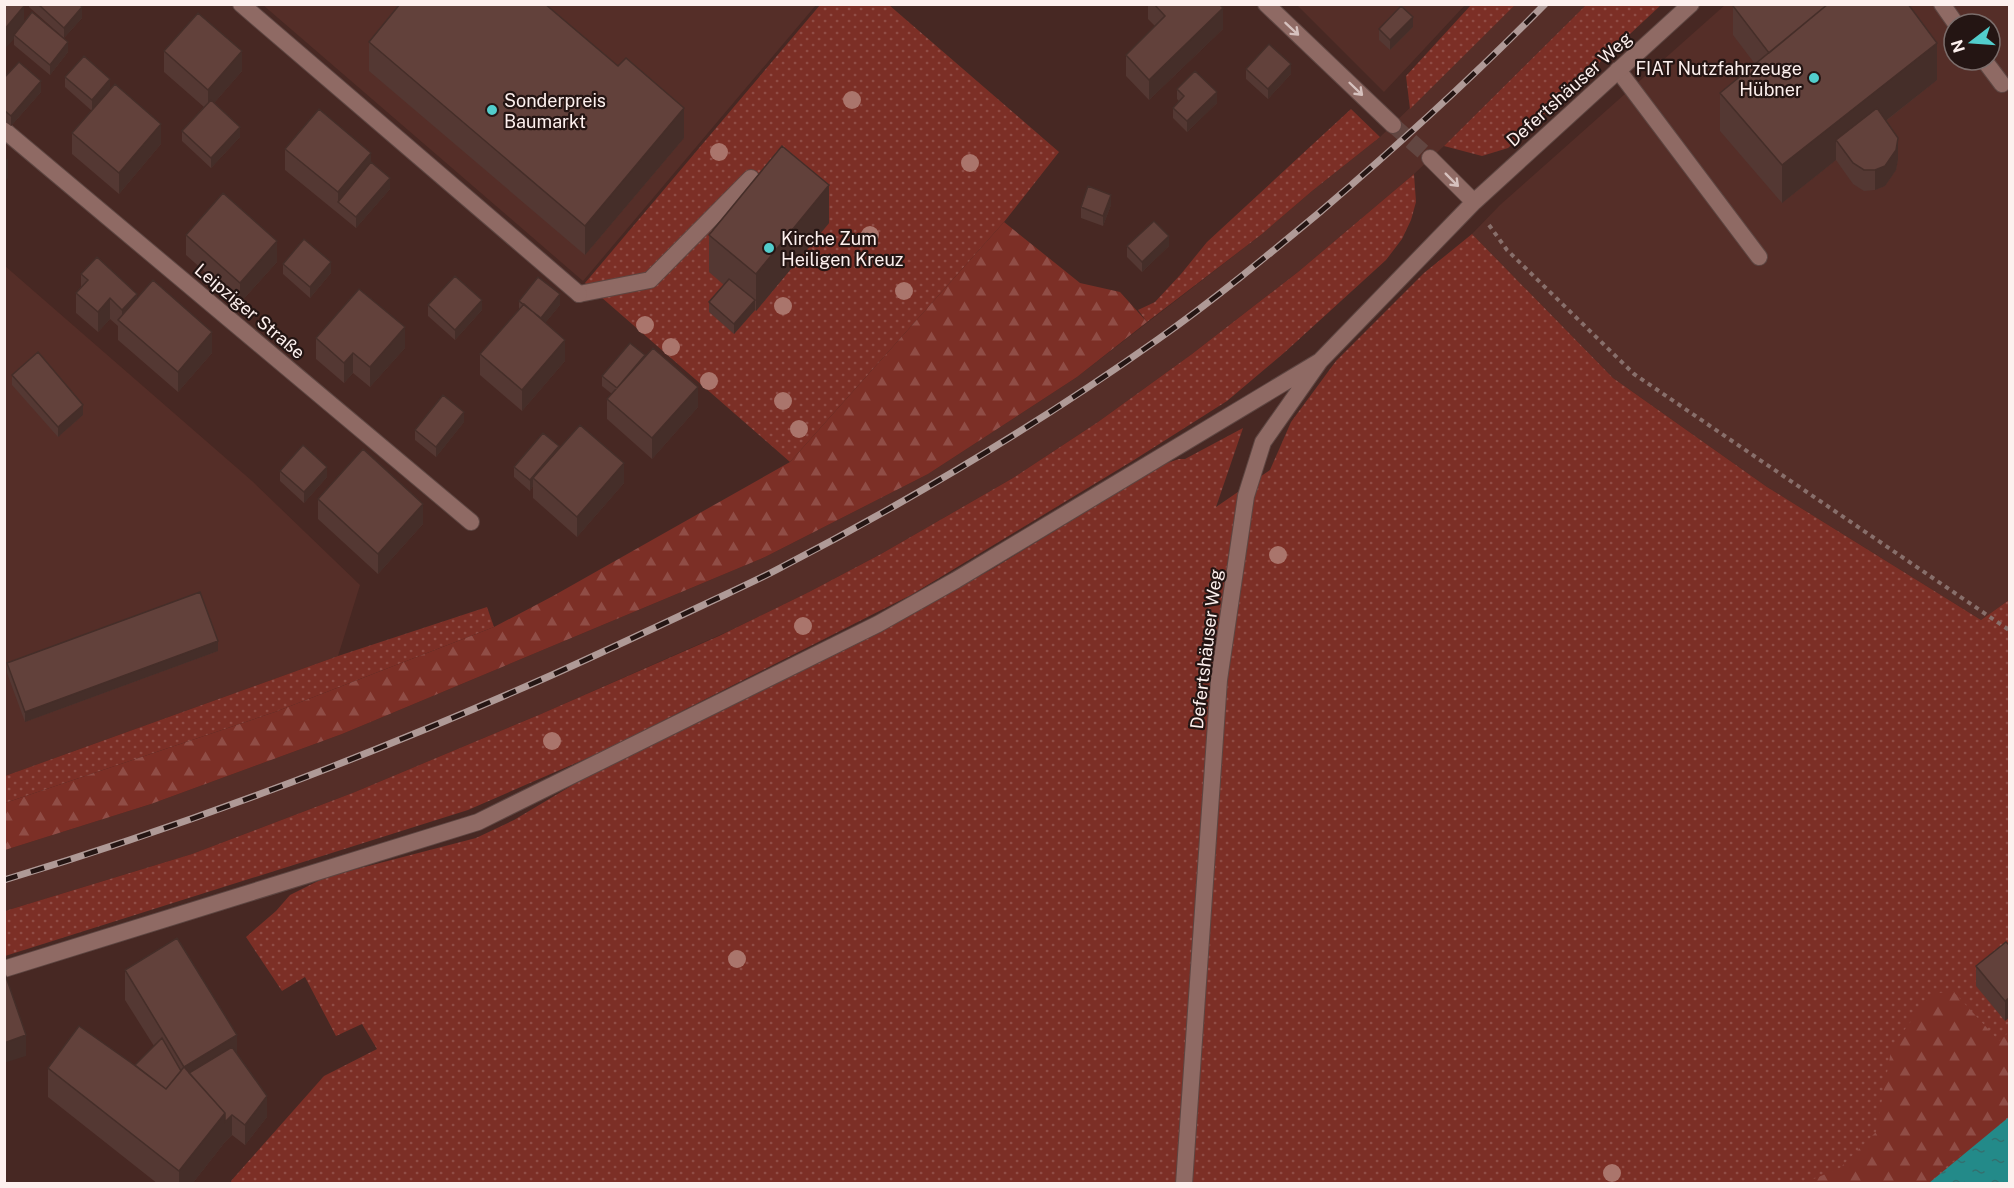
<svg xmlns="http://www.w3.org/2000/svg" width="2014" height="1188" font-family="'Public Sans',sans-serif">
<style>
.built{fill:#552e28;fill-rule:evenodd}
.grass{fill:url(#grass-dots)}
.forest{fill:url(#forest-firs)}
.water{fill:url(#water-ripples)}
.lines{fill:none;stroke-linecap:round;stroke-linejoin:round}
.minor-tunnel{stroke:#624641;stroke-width:16;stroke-dasharray:16 8;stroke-linecap:butt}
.service-casing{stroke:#5e4642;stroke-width:18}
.minor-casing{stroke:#5e4642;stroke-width:18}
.path{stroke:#886f6b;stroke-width:4;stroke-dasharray:4.5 4.5;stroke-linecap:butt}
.service{stroke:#8f6a64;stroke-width:16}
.minor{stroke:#8f6a64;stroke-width:16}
.rail-casing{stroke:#af9a97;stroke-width:7}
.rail{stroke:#241513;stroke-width:4.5;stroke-dasharray:14;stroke-linecap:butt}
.tree{fill:#aa756c}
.wall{fill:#543833}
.shaded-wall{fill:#452e29}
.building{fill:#62413b;stroke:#452e29;stroke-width:1.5}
.oneway{stroke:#d6c1be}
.poi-dot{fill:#52cdcc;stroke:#241513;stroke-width:2}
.labels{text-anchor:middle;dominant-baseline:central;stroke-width:4.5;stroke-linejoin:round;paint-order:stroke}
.poi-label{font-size:18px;fill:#fdf0ee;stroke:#241513;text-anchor:start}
.street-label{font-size:18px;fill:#fdf0ee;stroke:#241513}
</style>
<defs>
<pattern id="grass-dots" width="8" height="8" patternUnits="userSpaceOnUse" patternTransform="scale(1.5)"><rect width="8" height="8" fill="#7c2f26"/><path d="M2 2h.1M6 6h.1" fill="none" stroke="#904d46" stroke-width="1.8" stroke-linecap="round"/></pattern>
<pattern id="forest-firs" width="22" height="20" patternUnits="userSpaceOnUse" patternTransform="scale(1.5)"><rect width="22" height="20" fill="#7c2f26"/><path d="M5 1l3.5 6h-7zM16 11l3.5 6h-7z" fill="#904d46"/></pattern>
<pattern id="water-ripples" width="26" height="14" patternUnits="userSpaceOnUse" patternTransform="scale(1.5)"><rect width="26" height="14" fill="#238a89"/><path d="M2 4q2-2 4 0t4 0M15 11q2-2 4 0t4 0" fill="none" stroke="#33706f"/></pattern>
</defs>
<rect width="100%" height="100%" fill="#472823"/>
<path class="built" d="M 263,5 L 816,5 L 583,281 Z
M 1297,5 L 1465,5 L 1384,92 Z
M 1515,5 L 1586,5 L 1444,146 L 1414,174 L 1298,272 L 1192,354 L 1098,422 L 1013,478 L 881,554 L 809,592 L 729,631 L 541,714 L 355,792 L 192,854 L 5,911 L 5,850 L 151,804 L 342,734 L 765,557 L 928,474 L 1077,377 L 1262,234 L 1312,191 L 1380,137 Z
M 1725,5 L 2009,5 L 2009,600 L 1981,620 L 1767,487 L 1613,378 L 1472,234 L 1500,205 ZM 1954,24 L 1990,24 L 1990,60 L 1954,60 Z
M 5,266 L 252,481 L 360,585 L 338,656 L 5,776 Z"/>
<path class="grass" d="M 820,5 L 889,5 L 1059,152 L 1004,222 L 790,462 L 585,283 Z
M 1471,5 L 1515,5 L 1410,109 L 1406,76 Z
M 1586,5 L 1661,5 L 1508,148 L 1482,156 L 1444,146 Z
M 1351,109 L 1380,137 L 1312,191 L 1262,234 L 1147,322 L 1138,310 L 1155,302 L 1181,274 L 1207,242 Z
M 1414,174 L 1416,202 L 1411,220 L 1402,239 L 1386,260 L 1285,352 L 1227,401 L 1134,460 L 911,595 L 599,753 L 468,810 L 5,956 L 5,911 L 192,854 L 355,792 L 541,714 L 719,636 L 809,592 L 881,554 L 1013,478 L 1098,422 L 1192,354 L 1298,272 Z
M 1472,234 L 1613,378 L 1767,487 L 1981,620 L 2009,600 L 2009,1183 L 232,1184 L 231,1181 L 324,1076 L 377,1049 L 362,1024 L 336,1036 L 305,977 L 282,991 L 246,937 L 276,911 L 290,895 L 326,877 L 476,838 L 514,820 L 576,783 L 778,683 L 894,623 L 994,568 L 1164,464 L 1179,459 L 1185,459 L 1243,428 L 1216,507 L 1270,470 L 1291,422 L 1336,361 L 1424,273 Z
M 487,607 L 494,627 L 275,712 L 5,803 L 5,776 L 338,656 Z"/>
<path class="forest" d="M 1004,222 L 1080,283 L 1120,292 L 1147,322 L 1077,377 L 928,474 L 765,557 L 342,734 L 151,804 L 5,850 L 5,803 L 275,712 L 494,627 L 553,596 L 790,462 Z
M 1953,991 L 1999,1041 L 2009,1032 L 2009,1116 L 1926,1183 L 1804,1183 L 1840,1168 L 1876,1132 L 1892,1046 L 1932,994 Z"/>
<path class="water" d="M 2009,1117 L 2009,1183 L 1929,1183 Z"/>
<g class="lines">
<path class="minor-tunnel" d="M 1393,125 L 1430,158"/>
<g class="service-casing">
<path id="service" d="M 1942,4 L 1956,24
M 1984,60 L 2002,84
M 1618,70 L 1759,257
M 579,294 L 650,280 L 751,178"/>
</g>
<g class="minor-casing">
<path id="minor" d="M 241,4 L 579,294
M 1266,4 L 1393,125
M 4,130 L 471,522
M 1430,158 L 1474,202
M 4,969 L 478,822 L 878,624 L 956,580 L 1320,361
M 1184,1184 L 1219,680 L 1246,496 L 1263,442 L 1320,361 L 1474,202 L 1691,4"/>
</g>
<path class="path" d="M 1489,225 L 1507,250 L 1634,374 L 2009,630"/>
<use href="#service" class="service"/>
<use href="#minor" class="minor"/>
<g class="rail-casing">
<path id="rail" d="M 4,880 C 191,824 374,754 552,675 C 601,653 650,630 699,607 C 726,594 754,582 780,568 C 911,500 1037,425 1157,340 C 1214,300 1267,256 1320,212 C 1397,146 1473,77 1545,4"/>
</g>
<use href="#rail" class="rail"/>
</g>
<g class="tree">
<circle cx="852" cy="100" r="9"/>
<circle cx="719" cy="152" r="9"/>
<circle cx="970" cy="163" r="9"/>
<circle cx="870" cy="235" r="9"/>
<circle cx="904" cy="291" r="9"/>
<circle cx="783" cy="306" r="9"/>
<circle cx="645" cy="325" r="9"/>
<circle cx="671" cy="347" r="9"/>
<circle cx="709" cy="381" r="9"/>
<circle cx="783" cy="401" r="9"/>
<circle cx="799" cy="429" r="9"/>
<circle cx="1278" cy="555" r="9"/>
<circle cx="803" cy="626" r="9"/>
<circle cx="552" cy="741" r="9"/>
<circle cx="737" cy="959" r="9"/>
<circle cx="1612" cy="1173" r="9"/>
</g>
<path class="wall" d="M 4,4 L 24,22 L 68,52 L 50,75 L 14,45 L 14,39 Z
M 29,4 L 79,4 L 82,18 L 64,38 L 29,7 Z
M 1148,4 L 1219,4 L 1223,29 L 1149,100 L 1126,76 L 1126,55 L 1155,26 L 1148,19 Z
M 1733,6 L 1937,80 L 1886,121 L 1898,159 L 1896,170 L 1885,186 L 1875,190 L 1864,191 L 1853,184 L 1836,160 L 1782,203 L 1720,131 L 1720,93 L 1755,64 L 1733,35 Z
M 1413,27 L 1390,50 L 1379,40 L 1379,29 Z
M 369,42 L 684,138 L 585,255 L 369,71 Z
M 164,51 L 242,71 L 214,103 L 240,137 L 211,168 L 182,141 L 182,131 L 204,107 L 164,72 Z
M 1246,69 L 1291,74 L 1268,99 L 1246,79 Z
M 65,77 L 110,90 L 92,111 L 65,87 Z
M 4,78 L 41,92 L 11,126 L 4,121 Z
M 1177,89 L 1217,103 L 1187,132 L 1173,118 L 1173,108 L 1179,101 L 1177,99 Z
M 72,133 L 161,144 L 119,194 L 72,154 Z
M 285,149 L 371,162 L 390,189 L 356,228 L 285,170 Z
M 1111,205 L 1103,226 L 1081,218 L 1081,207 Z
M 829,223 L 756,311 L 755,310 L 734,334 L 709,312 L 709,302 L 724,285 L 709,272 L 709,235 Z
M 186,235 L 277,262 L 240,303 L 186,255 Z
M 1127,246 L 1169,246 L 1142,272 L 1127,257 Z
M 283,264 L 331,273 L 310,298 L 283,274 Z
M 81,274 L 137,298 L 212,353 L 178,392 L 118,340 L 118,326 L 110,319 L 98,332 L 76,313 L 76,293 L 81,287 Z
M 519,301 L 560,305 L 545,323 L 565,361 L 522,411 L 480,375 L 480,354 L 519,310 Z
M 428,305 L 482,310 L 455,340 L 428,316 Z
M 316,338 L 405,348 L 370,387 L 353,373 L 344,383 L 316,359 Z
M 12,375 L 83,415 L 58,437 L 12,385 Z
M 602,376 L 698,407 L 652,459 L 607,419 L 607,399 L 612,394 L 602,386 Z
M 464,422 L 436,457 L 415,440 L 415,430 Z
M 559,449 L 624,483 L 577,537 L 533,498 L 533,486 L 530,491 L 514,477 L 514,467 Z
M 280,471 L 327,477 L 304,503 L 280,481 Z
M 318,499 L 423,524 L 378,574 L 318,519 Z
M 218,651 L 25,722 L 7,673 L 7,663 Z
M 2006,942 L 2005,1021 L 1976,986 L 1976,966 Z
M 125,970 L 237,1054 L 267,1117 L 245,1145 L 232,1135 L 225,1142 L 192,1184 L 158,1184 L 48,1097 L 48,1068 L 135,1065 L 154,1046 L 125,1000 Z"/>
<path class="shaded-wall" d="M 24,6 L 24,27 L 14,35 L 14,39 L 4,50 L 4,30 Z
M 82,7 L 82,18 L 64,38 L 64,28 Z
M 1223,8 L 1223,29 L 1149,100 L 1149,80 Z
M 1413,17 L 1413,27 L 1390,50 L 1390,40 Z
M 68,42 L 68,52 L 50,75 L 50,65 Z
M 1937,43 L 1937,80 L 1845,153 L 1836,140 L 1836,160 L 1782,203 L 1782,165 Z
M 242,51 L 242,71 L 208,110 L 208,90 Z
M 1291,64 L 1291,74 L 1268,99 L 1268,89 Z
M 110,79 L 110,90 L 92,111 L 92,100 Z
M 41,81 L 41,92 L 11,126 L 11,116 Z
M 1217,92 L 1217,103 L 1187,132 L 1187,121 Z
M 684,108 L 684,138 L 585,255 L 585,226 Z
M 161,124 L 161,144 L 119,194 L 119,173 Z
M 240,127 L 240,137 L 211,168 L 211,158 Z
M 1898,138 L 1898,159 L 1896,170 L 1885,186 L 1875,190 L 1875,170 Z
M 371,153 L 371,173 L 338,202 L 338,192 Z
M 8,158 L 8,178 L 4,182 L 4,161 Z
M 390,178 L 390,189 L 356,228 L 356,217 Z
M 829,185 L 829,223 L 756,311 L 756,274 Z
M 1111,195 L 1111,205 L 1103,226 L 1103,216 Z
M 1169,236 L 1169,246 L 1142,272 L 1142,262 Z
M 277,241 L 277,262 L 240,303 L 240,283 Z
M 331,262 L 331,273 L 310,298 L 310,287 Z
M 137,294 L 137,314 L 122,323 L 122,310 Z
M 560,294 L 560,305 L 541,328 L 541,318 Z
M 110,298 L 110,319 L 98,332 L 98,312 Z
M 482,300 L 482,310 L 455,340 L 455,330 Z
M 755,300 L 755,310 L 734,334 L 734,324 Z
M 405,327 L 405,348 L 370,387 L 370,367 Z
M 212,332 L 212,353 L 178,392 L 178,372 Z
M 565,340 L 565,361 L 522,411 L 522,390 Z
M 353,353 L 353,373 L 344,383 L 344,363 Z
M 698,387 L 698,407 L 652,459 L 652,438 Z
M 83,405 L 83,415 L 58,437 L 58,427 Z
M 464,412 L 464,422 L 436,457 L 436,447 Z
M 559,446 L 559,457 L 533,478 L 533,486 L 530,491 L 530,480 Z
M 624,463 L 624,483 L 577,537 L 577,517 Z
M 327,467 L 327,477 L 304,503 L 304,492 Z
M 423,504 L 423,524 L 378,574 L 378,554 Z
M 218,641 L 218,651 L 25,722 L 25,712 Z
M 2010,997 L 2010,1017 L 2005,1021 L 2005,1001 Z
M 26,1035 L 26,1056 L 4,1063 L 4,1043 Z
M 237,1035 L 237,1064 L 196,1089 L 184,1067 Z
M 267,1096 L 267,1117 L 245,1145 L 245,1125 Z
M 225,1113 L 232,1115 L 232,1135 L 225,1142 L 192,1184 L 179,1184 L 179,1171 Z"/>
<path class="building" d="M 4,4 L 21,4 L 24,6 L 4,30 Z
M 38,4 L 79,4 L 82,7 L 64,28 Z
M 400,4 L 545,4 L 618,66 L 626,58 L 684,108 L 585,226 L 369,42 Z
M 1154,4 L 1219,4 L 1223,8 L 1149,80 L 1126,55 L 1165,16 Z
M 1734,4 L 1828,4 L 1769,53 L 1733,6 Z
M 1828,4 L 1908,4 L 1937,43 L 1782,165 L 1720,93 Z
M 1401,6 L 1413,17 L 1390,40 L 1379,29 Z
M 32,12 L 68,42 L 50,65 L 14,35 Z
M 198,13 L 242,51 L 208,90 L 164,51 Z
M 1269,44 L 1291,64 L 1268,89 L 1246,69 Z
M 84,56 L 110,79 L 92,100 L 65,77 Z
M 19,62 L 41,81 L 11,116 L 4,110 L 4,78 Z
M 1195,71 L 1217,92 L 1187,121 L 1173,108 L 1184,96 L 1177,89 Z
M 115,84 L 161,124 L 119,173 L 72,133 Z
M 211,100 L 240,127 L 211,158 L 182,131 Z
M 1877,108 L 1898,138 L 1896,150 L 1885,166 L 1875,170 L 1864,170 L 1853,163 L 1836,140 Z
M 319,109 L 371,153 L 338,192 L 285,149 Z
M 782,146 L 829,185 L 756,274 L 709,235 Z
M 371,162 L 390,178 L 356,217 L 338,202 Z
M 1088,186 L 1111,195 L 1103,216 L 1081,207 Z
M 223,193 L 277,241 L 240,283 L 186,235 Z
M 1154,221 L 1169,236 L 1142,262 L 1127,246 Z
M 304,239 L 331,262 L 310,287 L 283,264 Z
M 97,257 L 137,294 L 122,310 L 110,298 L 98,312 L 76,293 L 88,280 L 81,274 Z
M 455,276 L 482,300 L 455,330 L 428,305 Z
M 538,277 L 560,294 L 541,318 L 519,301 Z
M 729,279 L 755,300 L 734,324 L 709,302 Z
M 153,280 L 212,332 L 178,372 L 118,320 Z
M 359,289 L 405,327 L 370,367 L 353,353 L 344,363 L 316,338 Z
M 524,304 L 565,340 L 522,390 L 480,354 Z
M 630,343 L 645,355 L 617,388 L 602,376 Z
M 653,348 L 698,387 L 652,438 L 607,399 Z
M 38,352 L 83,405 L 58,427 L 12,375 Z
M 443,395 L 464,412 L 436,447 L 415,430 Z
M 580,425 L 624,463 L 577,517 L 533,478 Z
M 543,433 L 559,446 L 530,480 L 514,467 Z
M 303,445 L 327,467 L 304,492 L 280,471 Z
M 363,449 L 423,504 L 378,554 L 318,499 Z
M 200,592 L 218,641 L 25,712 L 7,663 Z
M 177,938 L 237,1035 L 184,1067 L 225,1113 L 179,1171 L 48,1068 L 79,1026 L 130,1062 L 166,1089 L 184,1067 L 125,970 Z
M 2006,942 L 2010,946 L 2010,997 L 2005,1001 L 1976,966 Z
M 4,971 L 26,1035 L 4,1043 Z
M 162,1038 L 181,1071 L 166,1089 L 135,1065 Z
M 232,1047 L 267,1096 L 245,1125 L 232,1115 L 225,1122 L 225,1113 L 189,1073 Z"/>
<defs><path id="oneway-shaft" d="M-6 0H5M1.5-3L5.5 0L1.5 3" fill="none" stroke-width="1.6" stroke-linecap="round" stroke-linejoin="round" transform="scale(1.5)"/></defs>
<g class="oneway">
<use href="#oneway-shaft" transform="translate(1292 29) rotate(43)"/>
<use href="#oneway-shaft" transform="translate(1356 89) rotate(44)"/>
<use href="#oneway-shaft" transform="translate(1452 180) rotate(45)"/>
</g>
<g class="poi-dot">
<circle cx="1814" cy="78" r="6"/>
<circle cx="492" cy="110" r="6"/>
<circle cx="769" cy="248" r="6"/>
</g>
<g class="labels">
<g class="poi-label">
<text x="1802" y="68" text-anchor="end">FIAT Nutzfahrzeuge<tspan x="1802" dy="21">Hübner</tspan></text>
<text x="504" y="100">Sonderpreis<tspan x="504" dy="21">Baumarkt</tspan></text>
<text x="781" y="238">Kirche Zum<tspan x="781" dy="21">Heiligen Kreuz</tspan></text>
</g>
<g class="street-label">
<text transform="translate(1569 89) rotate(-42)">Defertshäuser Weg</text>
<text transform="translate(250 311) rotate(40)">Leipziger Straße</text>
<text transform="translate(1206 649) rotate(-83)">Defertshäuser Weg</text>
</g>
</g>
<rect width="2014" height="1188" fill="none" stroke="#fdf0ee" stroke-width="12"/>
<g transform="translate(1972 42) rotate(253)"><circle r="28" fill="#241513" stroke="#7b6d6b" stroke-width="1.5"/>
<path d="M0-4.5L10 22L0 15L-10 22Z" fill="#52cdcc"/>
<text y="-9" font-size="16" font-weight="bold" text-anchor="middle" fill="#fdf0ee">N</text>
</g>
</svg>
